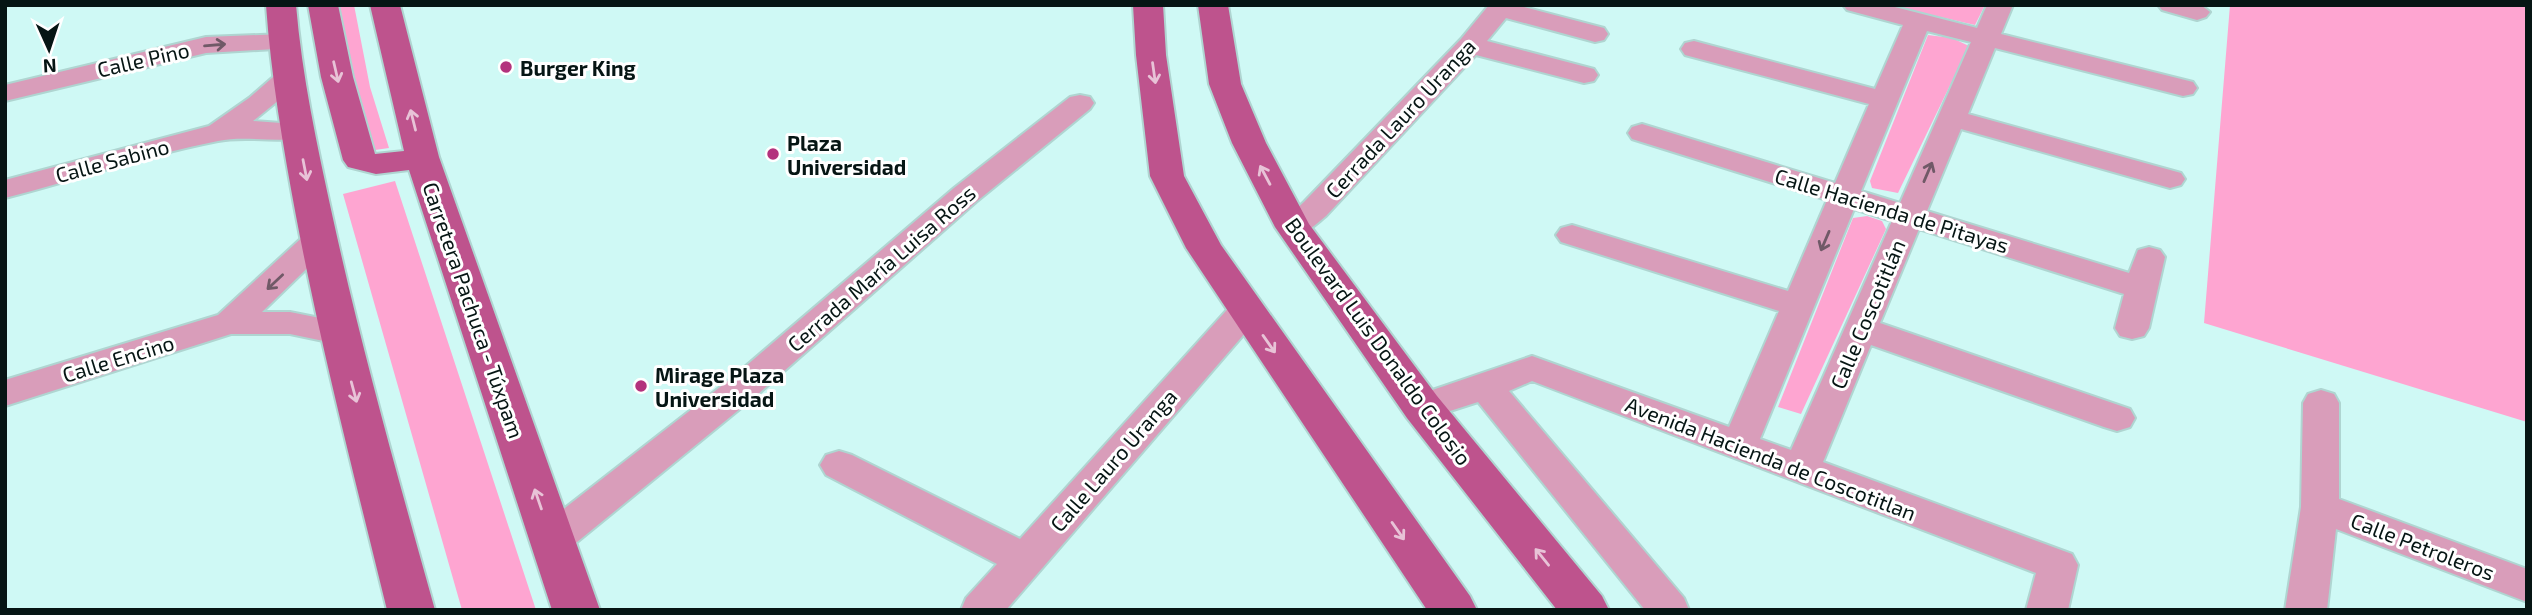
<svg xmlns="http://www.w3.org/2000/svg" width="2532" height="615" font-family="'Exo 2',sans-serif">
<style>
.green{fill:#fea5d1}
.lines{fill:none;stroke-linecap:round;stroke-linejoin:round}
.street-casing{stroke:#afd5d1;stroke-width:4}
.primary-casing{stroke:#afd5d1;stroke-width:4}
.street{fill:#d99dba;fill-rule:evenodd}
.primary{fill:#be538d;fill-rule:evenodd}
.oneway{stroke:#705967}
.oneway2{stroke:#e8c3d7}
.poi-dot{fill:#b3327d;stroke:#fff;stroke-width:2.5}
.labels{text-anchor:middle;dominant-baseline:central;stroke-width:6;stroke-linejoin:round;paint-order:stroke}
.street-label{font-size:21px;fill:#061514;stroke:#fff}
.poi-label{font-size:21px;font-weight:bold;fill:#061514;stroke:#fff;text-anchor:start}
</style>
<rect width="100%" height="100%" fill="#cff9f5"/>
<path class="green" d="M 332,5 L 354,5 L 370,87 L 389,148 L 375,150 L 369,148 Z
M 1888,5 L 1985,5 L 1975,25 Z
M 2230,5 L 2527,5 L 2527,422 L 2204,323 Z
M 1928,35 L 1952,38 L 1969,46 L 1898,193 L 1872,188 L 1870,181 Z
M 395,181 L 536,610 L 462,610 L 343,194 Z
M 1867,216 L 1882,221 L 1886,229 L 1801,414 L 1778,407 L 1853,218 Z"/>
<g class="lines">
<g class="street-casing">
<path id="street" d="M 1489,5 L 1516,5 L 1604,28 L 1608,34 L 1604,40 L 1595,42 L 1506,18 L 1487,41 L 1594,69 L 1598,75 L 1594,81 L 1584,83 L 1476,55 L 1326,216 C 1311,228 1302,239 1282,234 L 1277,227 L 1304,202 L 1461,39 Z
M 1843,5 L 1887,5 L 1977,28 L 1987,5 L 2013,5 L 2001,34 L 2193,82 L 2197,88 L 2193,94 L 2183,96 L 1995,48 L 1968,114 L 2181,173 L 2185,179 L 2181,185 L 2170,188 L 1961,129 L 1927,211 L 2129,273 L 2138,250 L 2149,247 L 2160,250 L 2165,257 L 2149,328 L 2144,336 L 2132,339 L 2120,336 L 2115,328 L 2124,294 L 1919,229 L 1880,323 L 2130,409 L 2135,418 L 2130,427 L 2117,431 L 2104,427 L 1871,345 L 1823,462 L 2072,554 L 2078,565 L 2068,610 L 2026,610 L 2036,573 L 1532,381 L 1509,391 L 1684,598 L 1689,610 L 1645,610 L 1478,402 L 1422,420 L 1409,416 L 1404,407 L 1409,398 L 1532,356 L 1729,427 L 1779,311 L 1561,242 L 1556,235 L 1561,228 L 1572,225 L 1788,291 L 1827,200 L 1632,139 L 1628,133 L 1632,127 L 1642,124 L 1835,183 L 1869,104 L 1685,55 L 1681,49 L 1685,43 L 1694,41 L 1875,89 L 1903,25 L 1847,10 ZM 1927,31 L 1971,42 L 1900,203 L 1861,191 ZM 1854,209 L 1892,221 L 1791,450 L 1760,439 Z
M 2158,5 L 2201,5 L 2210,12 L 2206,17 L 2197,20 L 2162,10 Z
M 283,34 L 292,36 L 296,42 L 292,48 L 206,53 L 5,101 L 5,85 L 206,37 Z
M 290,69 L 300,71 L 304,77 L 300,83 L 253,121 L 308,125 L 312,131 L 308,137 C 279,144 247,135 218,141 C 146,155 76,180 5,198 L 5,180 L 209,126 L 249,98 L 280,71 Z
M 1080,95 L 1090,97 L 1094,103 L 1090,109 L 976,202 L 757,395 L 566,551 L 552,556 L 538,551 L 532,540 L 538,529 L 733,377 L 954,188 L 1070,97 Z
M 319,229 L 330,232 L 335,239 L 330,246 L 262,312 L 290,312 L 350,324 L 355,332 L 350,340 L 338,344 L 290,334 L 231,334 L 5,406 L 5,380 L 218,315 L 308,232 Z
M 1246,299 L 1258,302 L 1263,310 L 1258,318 L 1006,610 L 961,610 L 966,598 L 997,564 L 826,475 L 820,465 L 826,455 L 839,451 L 852,455 L 1020,539 L 1234,302 Z
M 2321,390 L 2334,394 L 2339,403 L 2339,499 L 2527,569 L 2527,602 L 2336,529 L 2327,610 L 2285,610 L 2301,507 L 2303,403 L 2308,394 Z"/>
</g>
<g class="primary-casing">
<path id="primary" d="M 266,5 L 296,5 C 302,76 317,145 332,214 C 361,347 398,478 435,610 L 387,610 C 355,479 321,348 296,216 C 283,146 271,76 266,5 Z
M 308,5 L 338,5 L 353,77 L 375,154 L 404,151 L 370,5 L 400,5 L 439,157 L 600,610 L 552,610 L 409,170 L 376,174 L 348,167 L 343,160 L 321,77 Z
M 1133,5 L 1163,5 L 1166,55 L 1184,176 L 1221,245 L 1470,596 L 1477,610 L 1427,610 L 1186,248 L 1150,176 L 1136,55 Z
M 1198,5 L 1228,5 L 1241,84 L 1266,143 L 1309,224 L 1437,396 L 1602,596 L 1609,610 L 1557,610 L 1407,418 L 1275,227 L 1232,143 L 1209,84 Z"/>
</g>
<use href="#street" class="street"/>
<use href="#primary" class="primary"/>
</g>
<defs><path id="oneway-shaft" d="M-6 0H5M1.5-3L5.5 0L1.5 3" fill="none" stroke-width="1.6" stroke-linecap="round" stroke-linejoin="round" transform="scale(1.75)"/></defs>
<g class="oneway">
<use href="#oneway-shaft" transform="translate(215 45) rotate(-5)"/>
<use href="#oneway-shaft" transform="translate(1928 172) rotate(-67)"/>
<use href="#oneway-shaft" transform="translate(1825 241) rotate(113)"/>
<use href="#oneway-shaft" transform="translate(275 282) rotate(137)"/>
</g>
<g class="oneway2">
<use href="#oneway-shaft" transform="translate(336 72) rotate(77)"/>
<use href="#oneway-shaft" transform="translate(1154 73) rotate(82)"/>
<use href="#oneway-shaft" transform="translate(413 120) rotate(-104)"/>
<use href="#oneway-shaft" transform="translate(305 170) rotate(79)"/>
<use href="#oneway-shaft" transform="translate(1265 175) rotate(-118)"/>
<use href="#oneway-shaft" transform="translate(1269 344) rotate(55)"/>
<use href="#oneway-shaft" transform="translate(354 392) rotate(75)"/>
<use href="#oneway-shaft" transform="translate(538 499) rotate(-109)"/>
<use href="#oneway-shaft" transform="translate(1398 531) rotate(55)"/>
<use href="#oneway-shaft" transform="translate(1542 557) rotate(-129)"/>
</g>
<g class="poi-dot">
<circle cx="506" cy="67" r="7"/>
<circle cx="773" cy="154" r="7"/>
<circle cx="641" cy="386" r="7"/>
</g>
<g class="labels">
<g class="street-label">
<text transform="translate(143 59) rotate(-13)">Calle Pino</text>
<text transform="translate(1400 118) rotate(-47)">Cerrada Lauro Uranga</text>
<text transform="translate(112 160) rotate(-15)">Calle Sabino</text>
<text transform="translate(1892 210) rotate(17)">Calle Hacienda de Pitayas</text>
<text transform="translate(881 268) rotate(-41)">Cerrada María Luisa Ross</text>
<text transform="translate(474 310) rotate(71)">Carretera Pachuca - Túxpam</text>
<text transform="translate(1867 314) rotate(-67)">Calle Coscotitlán</text>
<text transform="translate(1379 341) rotate(54)">Boulevard Luis Donaldo Colosio</text>
<text transform="translate(118 358) rotate(-17)">Calle Encino</text>
<text transform="translate(1771 458) rotate(21)">Avenida Hacienda de Coscotitlan</text>
<text transform="translate(1113 460) rotate(-49)">Calle Lauro Uranga</text>
<text transform="translate(2423 546) rotate(21)">Calle Petroleros</text>
</g>
<g class="poi-label">
<text x="520" y="67">Burger King</text>
<text x="787" y="142">Plaza<tspan x="787" dy="24">Universidad</tspan></text>
<text x="655" y="374">Mirage Plaza<tspan x="655" dy="24">Universidad</tspan></text>
</g>
</g>
<rect width="2532" height="615" fill="none" stroke="#061514" stroke-width="14"/>
<g transform="translate(49 49) rotate(177)" stroke="#ffffff" stroke-width="5" paint-order="stroke">
<path d="M0-5L12 26L0 18L-12 26Z" fill="#061514"/>
<text y="-10" font-size="19" font-weight="bold" text-anchor="middle" fill="#061514">N</text>
</g>
</svg>
